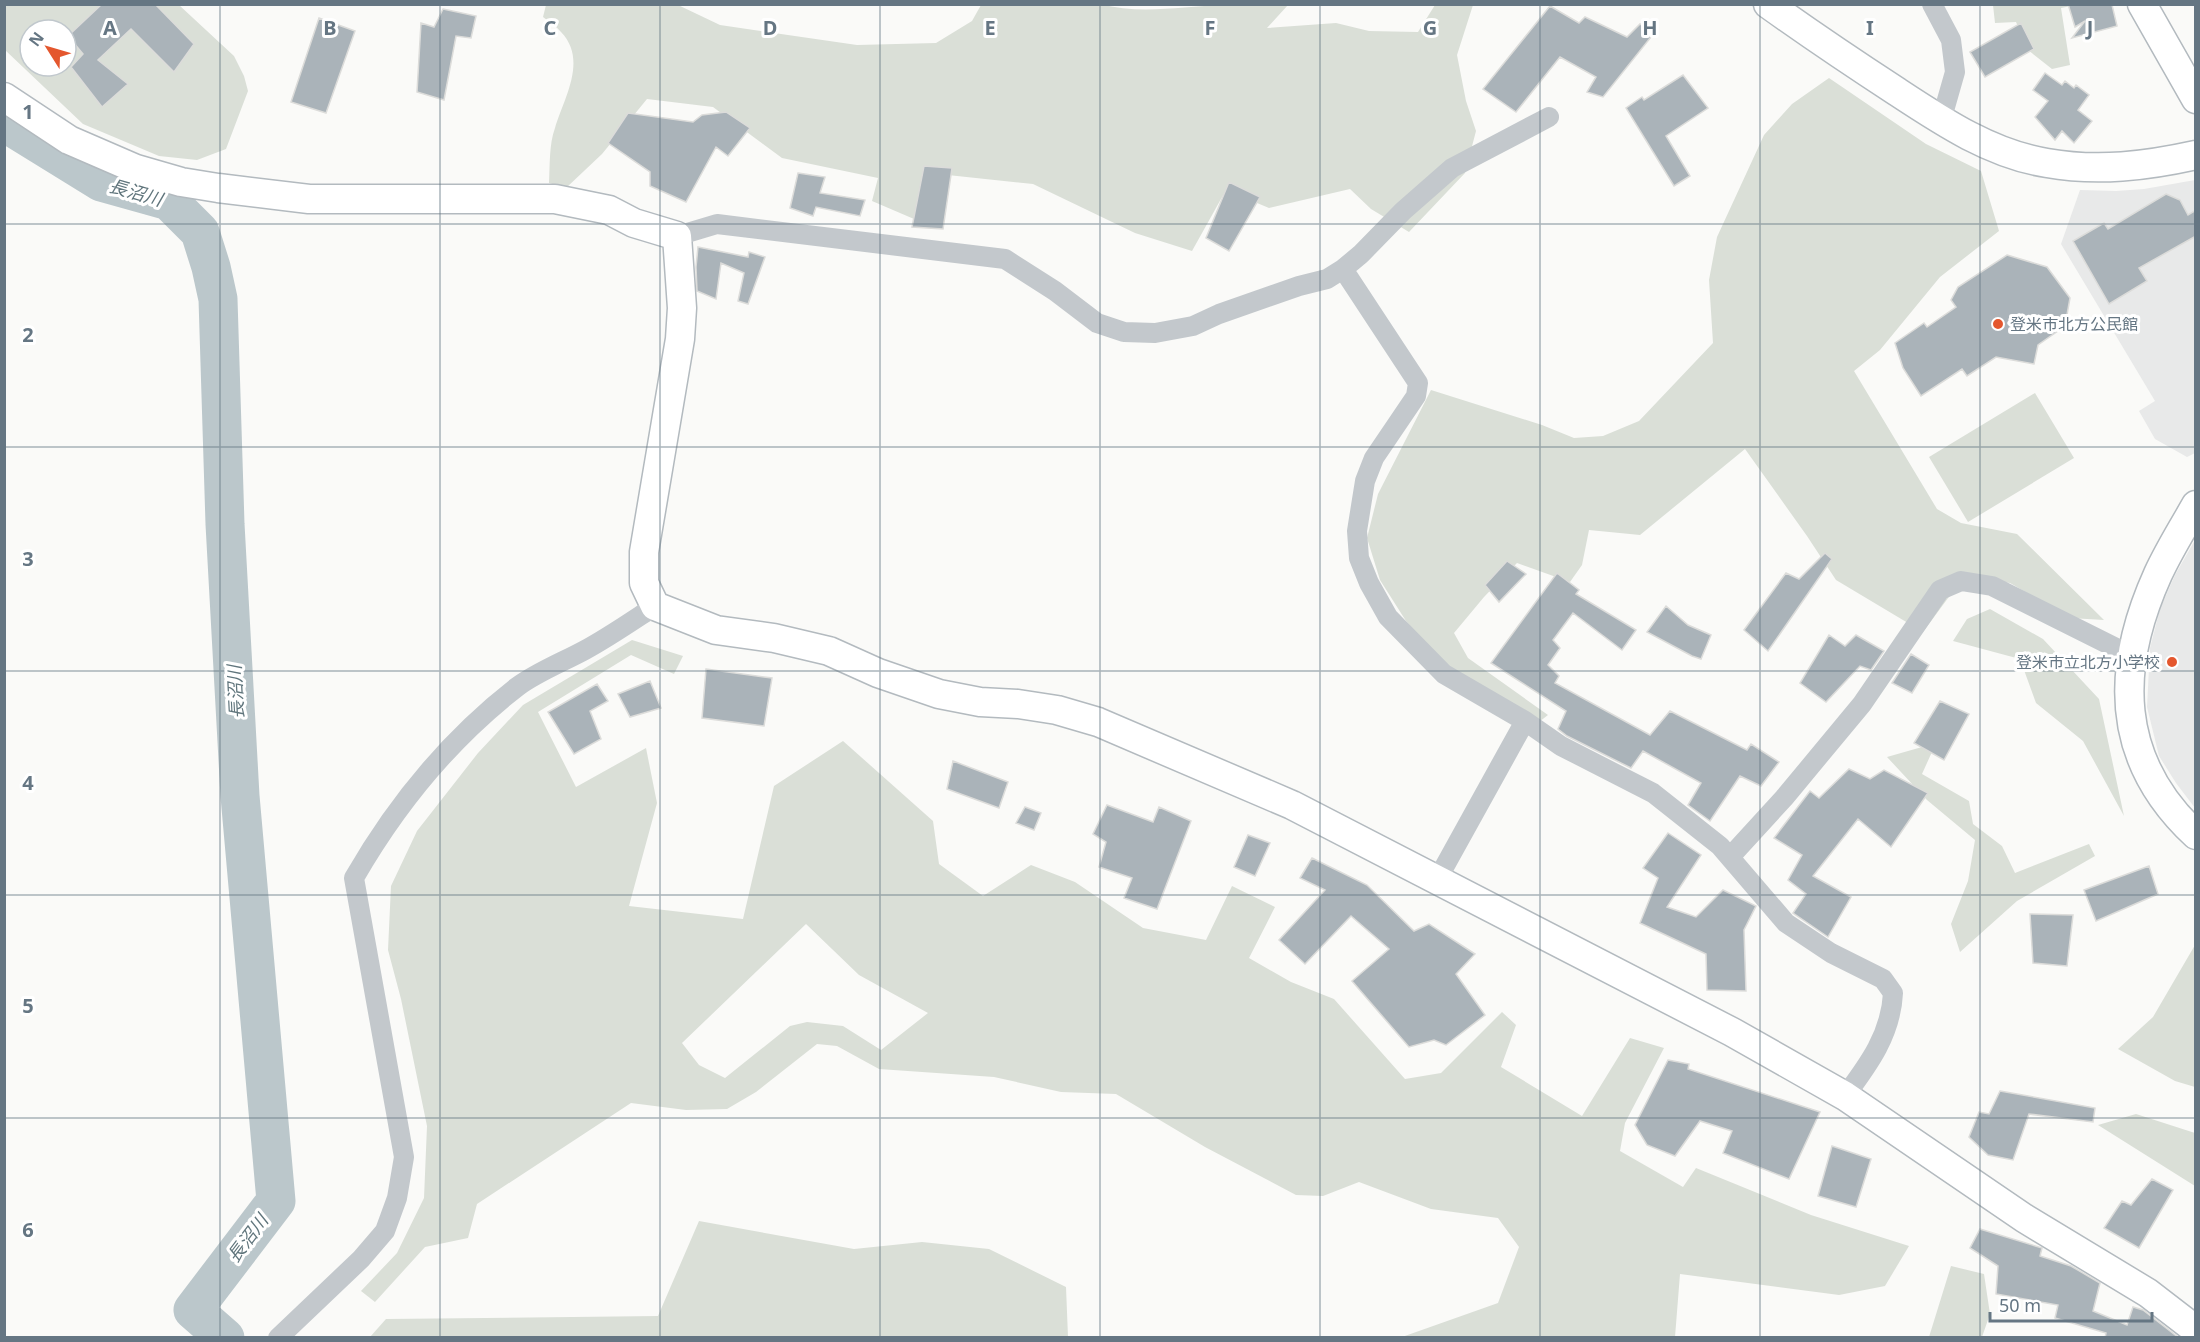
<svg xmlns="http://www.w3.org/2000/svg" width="2200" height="1342" font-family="'Noto Sans','Noto Sans JP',sans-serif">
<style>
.built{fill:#e8e9e9}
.green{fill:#dadfd7;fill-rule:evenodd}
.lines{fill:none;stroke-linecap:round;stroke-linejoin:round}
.river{stroke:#bbc7cb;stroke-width:39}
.building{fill:#aab3b9;stroke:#dcdcda;stroke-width:1.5}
.secondary-casing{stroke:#b3babf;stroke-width:31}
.street{stroke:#c3c8cc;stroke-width:20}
.secondary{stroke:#fff;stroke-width:28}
.grid{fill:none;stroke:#657683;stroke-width:1.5;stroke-opacity:0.55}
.poi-dot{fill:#e4572e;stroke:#fff;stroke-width:2}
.labels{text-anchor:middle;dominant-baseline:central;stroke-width:6;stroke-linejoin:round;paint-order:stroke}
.poi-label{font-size:16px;fill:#657683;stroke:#fff;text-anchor:start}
.water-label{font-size:18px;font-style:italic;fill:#60757c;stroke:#fff}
.grid-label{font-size:20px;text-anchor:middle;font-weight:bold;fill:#657683;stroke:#fff;stroke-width:6;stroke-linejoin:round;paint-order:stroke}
</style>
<rect width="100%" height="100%" fill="#fafaf8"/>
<path class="built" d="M 2195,180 L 2195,453 L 2187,457 L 2155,439 L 2139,411 L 2155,401 L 2061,244 L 2080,190 L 2116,191 L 2144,189 Z
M 2195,540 L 2196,808 L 2195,808 L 2176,783 L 2159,756 L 2147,707 L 2150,648 L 2160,609 L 2175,575 Z"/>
<path class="green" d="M 1100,4 C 1141,15 1182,6 1224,5 C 1245,4 1267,5 1288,5 L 1267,28 L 1336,23 L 1369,31 L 1418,32 L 1435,5 L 1473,5 L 1457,55 L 1466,101 L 1476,131 L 1465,173 L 1409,232 L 1371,209 L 1350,189 L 1269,208 L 1226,190 L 1192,251 L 1135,233 L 1033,184 L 929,173 L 914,219 L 872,201 L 878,178 L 782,158 L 713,107 L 647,99 L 602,154 L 566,188 L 549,183 C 550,165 549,144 555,128 C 564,98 588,60 561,32 C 556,26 549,22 543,17 L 546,5 L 678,5 L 720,25 L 857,45 L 936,43 L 972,21 L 981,5 Z
M 4,5 L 179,5 L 234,56 L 244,76 L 248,91 L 226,149 L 197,160 L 159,156 L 83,124 L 5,50 ZM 30,30 L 66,30 L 66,66 L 30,66 Z
M 1993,5 L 2076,5 L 2061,8 L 2070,65 L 2052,69 L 2028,50 L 2016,22 L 1995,23 Z
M 1829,78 L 1926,144 L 1981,171 L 1999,231 L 1940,277 L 1880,350 L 1854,371 L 1937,509 L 1961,523 L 2017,534 L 2104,620 L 2070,618 L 2010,583 L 1978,578 L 1951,594 L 1923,632 L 1836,580 L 1807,536 L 1745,449 L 1640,535 L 1589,530 L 1582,565 L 1570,582 L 1517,563 L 1484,597 L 1454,633 L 1468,658 L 1548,715 L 1526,732 L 1460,687 L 1406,621 L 1380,580 L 1367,538 L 1378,494 L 1431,390 L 1542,425 L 1574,438 L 1603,436 L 1639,421 L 1713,343 L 1709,280 L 1717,237 L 1764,135 L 1792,104 Z
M 2035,393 L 2074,458 L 1968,522 L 1929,457 Z
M 1990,609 L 2043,639 L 2099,699 L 2124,816 L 2083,741 L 2036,703 L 2020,659 L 1953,641 L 1967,619 Z
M 632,640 L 683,656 L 674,674 L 631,655 L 538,712 L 576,787 L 646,748 L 657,803 L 629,906 L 743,919 L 774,786 L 843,741 L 933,821 L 939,864 L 983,896 L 1031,865 L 1075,882 L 1143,928 L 1206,940 L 1232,886 L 1275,907 L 1249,958 L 1291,982 L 1334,999 L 1405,1079 L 1441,1073 L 1502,1012 L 1516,1025 L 1501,1067 L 1582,1116 L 1630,1038 L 1664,1048 L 1625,1123 L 1620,1151 L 1683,1187 L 1696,1168 L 1811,1215 L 1909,1246 L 1885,1286 L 1839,1295 L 1680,1274 L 1675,1337 L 1402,1337 L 1498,1303 L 1519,1247 L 1498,1218 L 1431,1209 L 1359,1182 L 1323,1196 L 1296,1195 L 1205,1147 L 1116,1094 L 1061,1092 L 994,1077 L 879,1069 L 837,1046 L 817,1044 L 756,1092 L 727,1109 L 686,1110 L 631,1103 L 477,1204 L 468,1238 L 425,1247 L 375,1302 L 361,1291 L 397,1253 L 424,1198 L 427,1126 L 401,999 L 388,950 L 391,886 L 417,831 L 478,753 L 523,705 ZM 806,924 L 859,975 L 928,1013 L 881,1050 L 843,1026 L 807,1022 L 790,1026 L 725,1078 L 699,1065 L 682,1043 Z
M 1936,743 L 1922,774 L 1969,801 L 1973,824 L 2002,846 L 2015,873 L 2089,844 L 2095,856 L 2017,901 L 1960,952 L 1951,924 L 1968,881 L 1975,840 L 1927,800 L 1887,757 Z
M 2195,945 L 2195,1087 L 2175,1081 L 2118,1049 L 2153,1017 Z
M 2136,1114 L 2195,1133 L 2195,1186 L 2098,1125 Z
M 699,1221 L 854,1249 L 922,1242 L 989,1249 L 1066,1287 L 1068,1337 L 370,1337 L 386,1319 L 658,1316 Z
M 1951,1266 L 1984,1274 L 1990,1314 L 1982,1337 L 1929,1337 Z"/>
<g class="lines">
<path class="river" d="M 4,122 L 101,182 L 169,201 L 200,232 L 211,267 L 218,299 L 225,524 L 240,796 L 276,1201 L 193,1310 L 225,1338"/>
</g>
<path class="building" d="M 102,4 L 155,4 L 194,44 L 174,72 L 131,29 L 98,60 L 128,84 L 102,107 L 71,67 L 83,54 L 68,36 Z
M 2068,4 L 2114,4 L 2112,5 L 2117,26 L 2072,38 L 2085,21 L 2075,27 Z
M 1550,6 L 1579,23 L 1585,17 L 1627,37 L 1640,24 L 1655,32 L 1603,97 L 1587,92 L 1596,77 L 1560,57 L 1516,112 L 1483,89 Z
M 443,9 L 476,16 L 471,38 L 456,36 L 444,100 L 417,92 L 421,23 L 434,27 Z
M 319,18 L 355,31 L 326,113 L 291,102 Z
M 2021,23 L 2034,49 L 1985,77 L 1970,52 Z
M 2045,73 L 2062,85 L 2065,81 L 2074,88 L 2076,85 L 2089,95 L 2078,110 L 2092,121 L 2074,143 L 2062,131 L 2055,140 L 2035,117 L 2048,101 L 2033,90 Z
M 1683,75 L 1708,108 L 1666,136 L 1690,176 L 1674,186 L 1626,108 L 1642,97 L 1644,100 Z
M 726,112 L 750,128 L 728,156 L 716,147 L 686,202 L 650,186 L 650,172 L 608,143 L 628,113 L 693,122 L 702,115 Z
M 924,166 L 952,168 L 943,229 L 912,227 Z
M 798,173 L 825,177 L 820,193 L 865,200 L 860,216 L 816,207 L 813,216 L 790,208 Z
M 1229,182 L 1260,197 L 1229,251 L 1206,238 Z
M 2166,194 L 2180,200 L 2188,215 L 2196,210 L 2196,236 L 2139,268 L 2147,281 L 2109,304 L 2073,241 L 2104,223 L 2108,229 Z
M 698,247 L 748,257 L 749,252 L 765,257 L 748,304 L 738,301 L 744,273 L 721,263 L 716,299 L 697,291 L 696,267 Z
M 2007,255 L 2047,267 L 2070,298 L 2065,326 L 2038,345 L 2034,364 L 1996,357 L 1967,376 L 1962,369 L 1921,396 L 1903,368 L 1895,343 L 1924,323 L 1927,327 L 1956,307 L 1951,300 L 1958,287 Z
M 1825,553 L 1832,559 L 1768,651 L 1744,630 L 1786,573 L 1799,579 Z
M 1507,561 L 1526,574 L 1499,602 L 1485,585 Z
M 1557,573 L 1579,590 L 1576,594 L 1636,630 L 1622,650 L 1573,613 L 1553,640 L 1560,648 L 1548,665 L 1559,676 L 1555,683 L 1650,735 L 1670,711 L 1747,750 L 1751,744 L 1779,762 L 1761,786 L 1740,776 L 1710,821 L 1688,805 L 1701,783 L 1643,751 L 1631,768 L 1567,736 L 1558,729 L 1566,711 L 1491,663 Z
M 1666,606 L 1688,625 L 1711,635 L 1701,659 L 1692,656 L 1647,632 Z
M 1829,635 L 1845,646 L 1856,635 L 1884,651 L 1871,670 L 1860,666 L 1826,702 L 1800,683 Z
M 1911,654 L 1929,665 L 1912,693 L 1892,683 Z
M 706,669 L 772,678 L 764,726 L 702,718 Z
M 650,681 L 661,708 L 630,717 L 618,694 Z
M 597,684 L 608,701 L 590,711 L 601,739 L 574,754 L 548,712 Z
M 1940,701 L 1969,714 L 1944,760 L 1914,743 Z
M 953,761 L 1008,782 L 999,808 L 947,789 Z
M 1849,769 L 1870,779 L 1884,770 L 1928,793 L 1891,847 L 1858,819 L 1813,876 L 1851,897 L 1828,937 L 1793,913 L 1806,894 L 1788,880 L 1802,855 L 1774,838 L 1810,791 L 1819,798 Z
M 1107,805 L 1153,822 L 1159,807 L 1191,821 L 1157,909 L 1124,898 L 1132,878 L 1099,867 L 1106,842 L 1093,834 Z
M 1025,807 L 1041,813 L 1034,830 L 1016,823 Z
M 1668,833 L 1701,855 L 1667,907 L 1696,917 L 1723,890 L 1756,906 L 1744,930 L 1746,991 L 1707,990 L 1706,954 L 1640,923 L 1658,878 L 1643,868 Z
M 1248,835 L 1270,843 L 1255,876 L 1234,867 Z
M 1312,858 L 1367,885 L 1414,931 L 1429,924 L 1475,954 L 1456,974 L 1485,1015 L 1446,1045 L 1434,1040 L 1409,1047 L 1352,981 L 1389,949 L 1351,916 L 1305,964 L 1279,940 L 1325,890 L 1300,878 Z
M 2149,866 L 2158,894 L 2096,921 L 2084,890 Z
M 2030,914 L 2073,915 L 2067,966 L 2033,963 Z
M 1668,1060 L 1689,1064 L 1688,1069 L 1820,1112 L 1789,1179 L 1723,1153 L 1732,1131 L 1700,1121 L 1675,1156 L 1647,1145 L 1635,1125 Z
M 2000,1091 L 2095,1108 L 2093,1122 L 2029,1114 L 2013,1160 L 1988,1155 L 1969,1137 L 1979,1112 L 1989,1114 Z
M 1832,1146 L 1871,1159 L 1856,1207 L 1818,1196 Z
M 2152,1179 L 2173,1190 L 2139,1248 L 2104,1228 L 2122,1201 L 2131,1205 Z
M 1980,1229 L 2042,1248 L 2040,1256 L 2071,1266 L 2100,1283 L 2093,1311 L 2127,1325 L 2133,1307 L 2143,1310 L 2179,1338 L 2105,1338 L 2106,1333 L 2055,1318 L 2058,1305 L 1996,1294 L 1998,1266 L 1970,1248 Z"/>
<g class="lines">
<g class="secondary-casing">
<path id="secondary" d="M 1768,4 C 1810,34 1853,63 1896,91 C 1943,122 1991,154 2047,163 C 2098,172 2146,166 2196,155
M 2142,4 L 2196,99
M 4,97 L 69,140 L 136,169 L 181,182 L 218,188 L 309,199 L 555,199 L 609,210 L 634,223 L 677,236 L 682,308 L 680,339 L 644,552 L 644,583 L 655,606 L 716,630 L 774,638 L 829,651 L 878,673 L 939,694 L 980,702 L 1018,704 L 1057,710 L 1098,722 L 1292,805 L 1732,1032 L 1845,1096 L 2024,1218 L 2148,1293 L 2196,1330
M 2196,505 C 2183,528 2169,550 2158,574 C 2115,669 2115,760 2196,835"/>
</g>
<path class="street" d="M 1932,4 L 1951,40 L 1955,72 L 1941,121
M 677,236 L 717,224 L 1005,259 L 1055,291 L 1097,323 L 1124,332 L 1155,333 L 1193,326 L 1219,314 L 1299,286 L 1327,279 L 1343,269 L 1418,383 L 1416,396 L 1374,458 L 1365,481 L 1357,531 L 1359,558 L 1369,583 L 1388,617 L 1444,674 L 1525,721 L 1561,746 L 1653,793 L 1720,846 L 1786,923 L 1831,953 L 1883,979 L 1893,993 C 1891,1034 1869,1064 1845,1096
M 1343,269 L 1361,254 L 1403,211 L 1452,168 L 1549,117
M 1730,857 L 1784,798 L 1862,704 L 1940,590 L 1961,581 L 1992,586 L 2132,656
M 1437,880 L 1525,721
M 278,1338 L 361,1259 L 385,1231 L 397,1198 L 404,1157 L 354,878 C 396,805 450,739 517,687 C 537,672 563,662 585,650 C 609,637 632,621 655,606"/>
<use href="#secondary" class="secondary"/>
</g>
<path class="grid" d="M 220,4 L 220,1338M 440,4 L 440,1338M 660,4 L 660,1338M 880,4 L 880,1338M 1100,4 L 1100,1338M 1320,4 L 1320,1338M 1540,4 L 1540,1338M 1760,4 L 1760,1338M 1980,4 L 1980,1338M 4,224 L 2196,224M 4,447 L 2196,447M 4,671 L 2196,671M 4,895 L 2196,895M 4,1118 L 2196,1118"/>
<g class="poi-dot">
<circle cx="1998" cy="324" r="6"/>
<circle cx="2172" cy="662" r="6"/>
</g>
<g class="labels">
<g class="poi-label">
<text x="2010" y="324">登米市北方公民館</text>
<text x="2160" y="662" text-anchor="end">登米市立北方小学校</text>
</g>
<g class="water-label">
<text transform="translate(136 192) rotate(16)">長沼川</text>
<text transform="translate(235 692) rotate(-93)">長沼川</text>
<text transform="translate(247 1238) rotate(-53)">長沼川</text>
</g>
</g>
<g class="grid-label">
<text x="110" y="35">A</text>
<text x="330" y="35">B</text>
<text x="550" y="35">C</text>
<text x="770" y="35">D</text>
<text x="990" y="35">E</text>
<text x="1210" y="35">F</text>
<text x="1430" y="35">G</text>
<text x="1650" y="35">H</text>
<text x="1870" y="35">I</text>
<text x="2090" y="35">J</text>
<text x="28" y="119">1</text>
<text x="28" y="342">2</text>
<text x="28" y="566">3</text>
<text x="28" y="790">4</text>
<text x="28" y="1013">5</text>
<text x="28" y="1237">6</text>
</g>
<rect width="2200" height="1342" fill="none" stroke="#657683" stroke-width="12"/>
<g transform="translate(48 48) rotate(307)"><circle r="28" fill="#ffffff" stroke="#c1c8cd" stroke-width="1.5"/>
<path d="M0-4.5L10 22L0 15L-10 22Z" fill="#e4572e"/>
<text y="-9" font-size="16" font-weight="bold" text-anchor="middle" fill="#657683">N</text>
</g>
<path d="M1990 1312v9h162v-9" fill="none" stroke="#657683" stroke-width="3"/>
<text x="1999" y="1312" font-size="18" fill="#657683" stroke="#ffffff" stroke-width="4.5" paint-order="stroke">50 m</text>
</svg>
